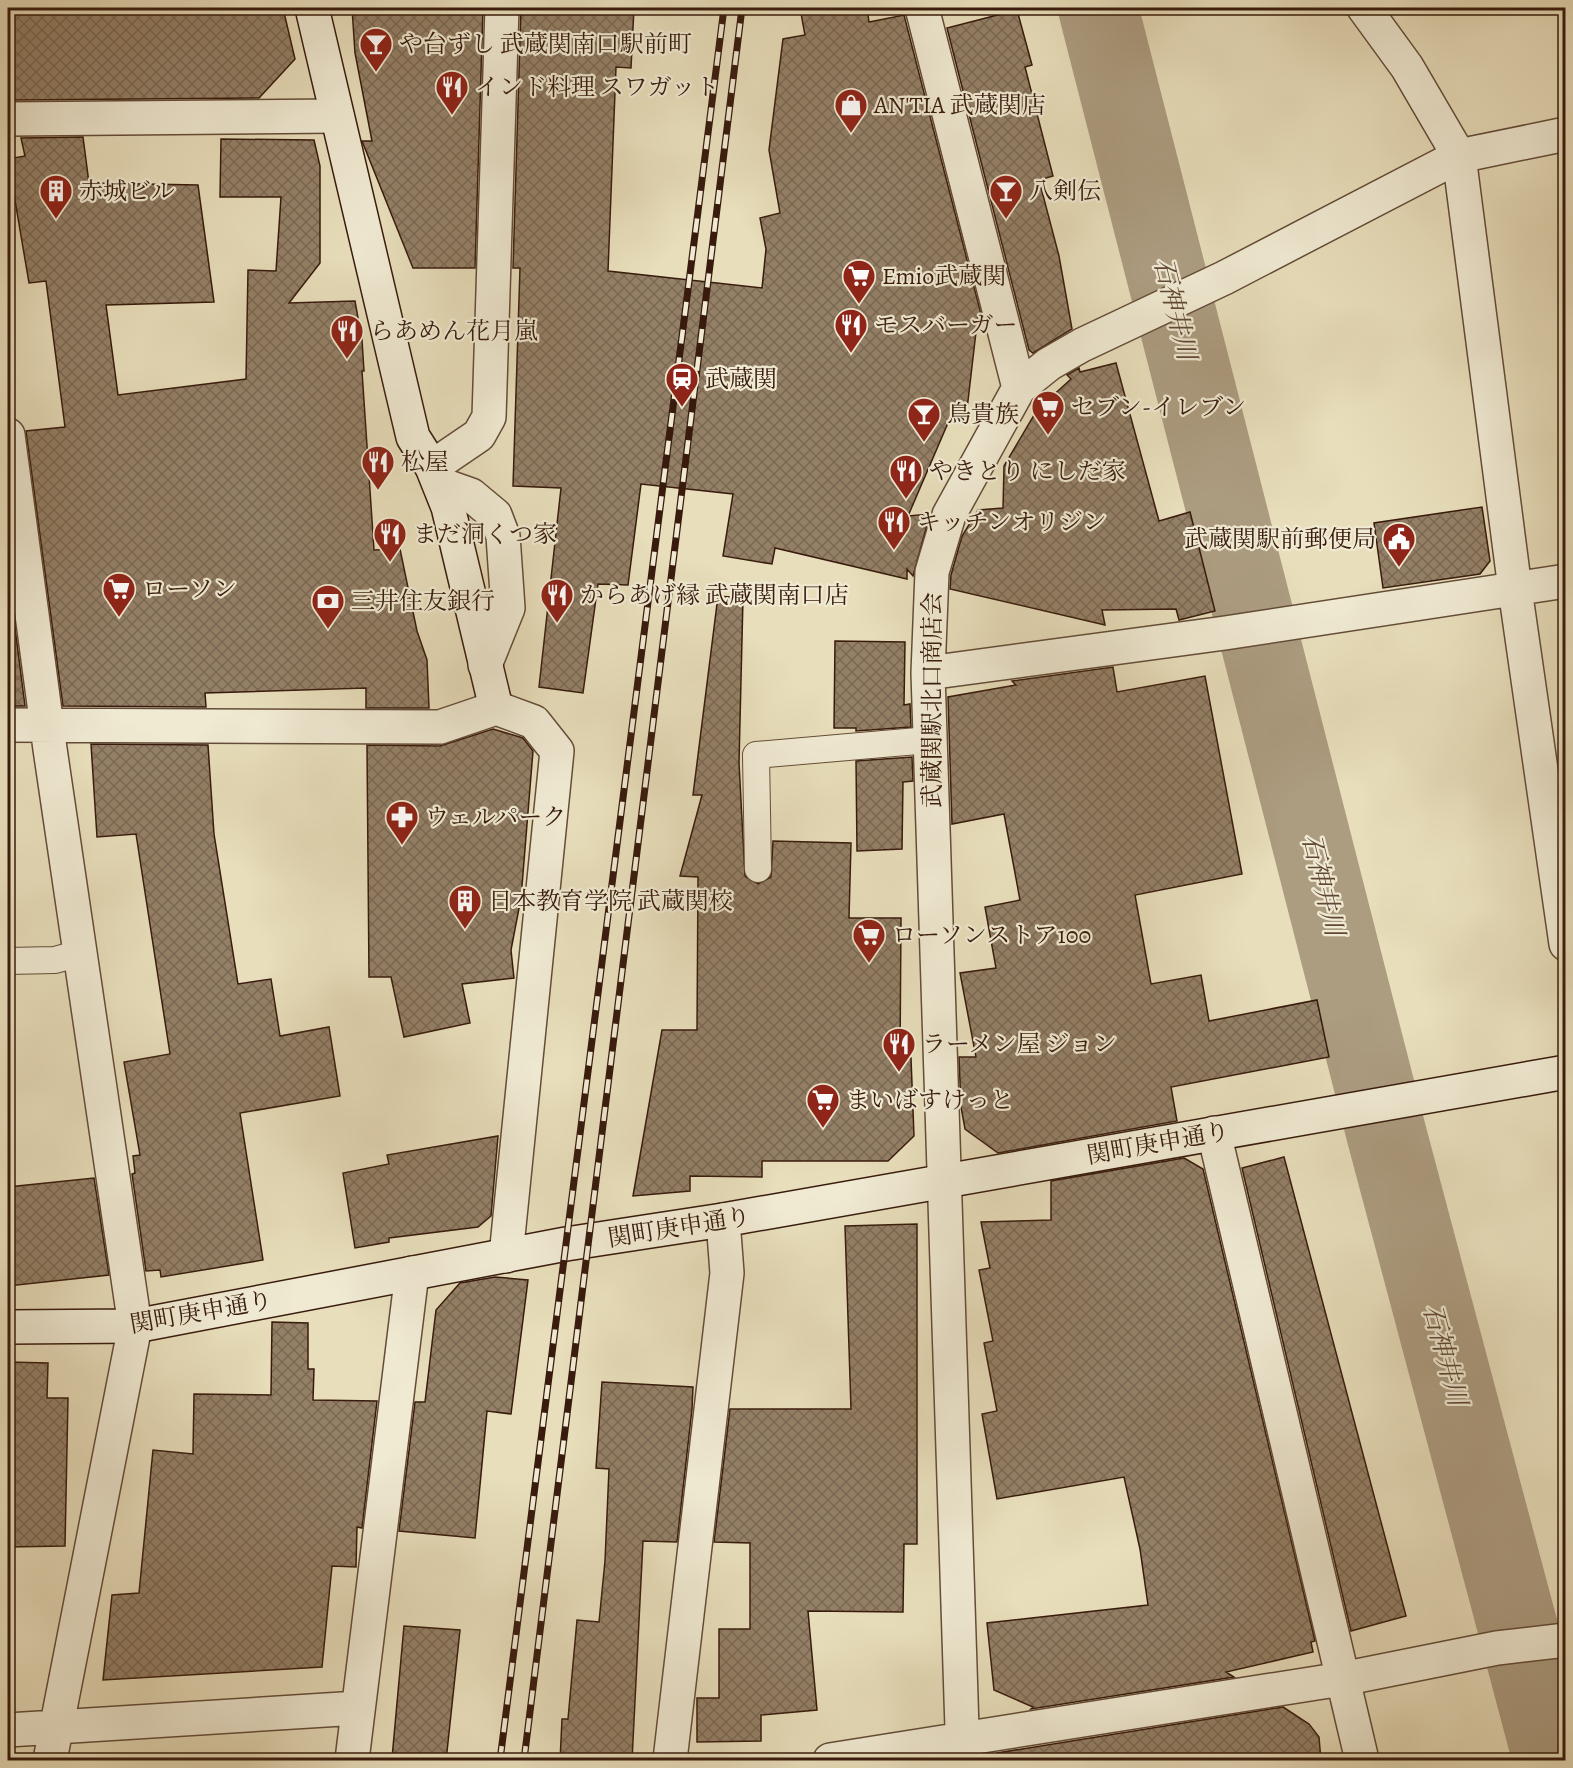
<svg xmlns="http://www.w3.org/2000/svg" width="1573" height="1768" font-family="Alegreya,'Noto Serif JP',serif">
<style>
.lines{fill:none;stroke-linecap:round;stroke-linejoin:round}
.river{stroke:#ac9c80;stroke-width:80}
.building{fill:url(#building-cross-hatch);stroke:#381b0d;stroke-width:1.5}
.lane-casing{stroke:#644c38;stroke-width:28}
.street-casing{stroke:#644c38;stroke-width:36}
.secondary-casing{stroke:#381b0d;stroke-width:36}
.lane{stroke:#f0ead3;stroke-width:26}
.street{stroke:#f0ead3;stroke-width:33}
.secondary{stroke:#f0ead3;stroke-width:33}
.rail-casing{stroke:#381b0d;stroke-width:7}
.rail{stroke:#f0ead3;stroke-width:4.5;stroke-dasharray:14;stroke-linecap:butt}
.labels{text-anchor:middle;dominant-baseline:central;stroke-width:4.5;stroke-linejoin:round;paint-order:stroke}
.poi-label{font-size:24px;fill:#381b0d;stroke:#f0ead3;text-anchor:start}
.street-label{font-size:24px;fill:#381b0d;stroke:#f0ead3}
.water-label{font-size:26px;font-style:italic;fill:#614835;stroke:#f0ead3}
</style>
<defs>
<pattern id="building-cross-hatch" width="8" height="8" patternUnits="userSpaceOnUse" patternTransform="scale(1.5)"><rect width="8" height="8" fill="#948067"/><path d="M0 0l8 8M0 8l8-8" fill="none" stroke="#7a6853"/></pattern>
</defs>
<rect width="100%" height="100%" fill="#e8debb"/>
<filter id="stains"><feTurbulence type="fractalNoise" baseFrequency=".00333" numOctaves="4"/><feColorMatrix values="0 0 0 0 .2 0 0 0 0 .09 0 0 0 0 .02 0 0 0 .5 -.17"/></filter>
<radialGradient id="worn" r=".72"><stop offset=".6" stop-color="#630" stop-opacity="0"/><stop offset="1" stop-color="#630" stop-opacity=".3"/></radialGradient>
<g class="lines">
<path class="river" d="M 1098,8 L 1387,1136 L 1553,1760"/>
</g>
<path class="building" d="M 110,8 L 283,8 L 295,59 L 259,98 L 14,100 L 12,90 L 8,90 L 8,14 L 81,12 L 81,10 Z
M 352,8 L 483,8 L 475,268 L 413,268 L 362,141 L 372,141 L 355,53 Z
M 521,8 L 634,8 L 631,68 L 616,67 L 608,271 L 762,288 L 766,249 L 760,218 L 780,213 L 769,150 L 783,39 L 805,35 L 800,8 L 867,8 L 869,22 L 904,15 L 982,318 L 978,315 L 966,418 L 951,416 L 908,516 L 930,514 L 913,576 L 907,569 L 907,579 L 775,548 L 772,564 L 723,556 L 733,494 L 641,484 L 628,585 L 598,584 L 583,693 L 539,687 L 561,488 L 513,486 L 520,268 L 513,268 Z
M 1017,10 L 1032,65 L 1025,67 L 1053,176 L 1039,180 L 1059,256 L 1072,329 L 1033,353 L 1029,350 L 947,28 Z
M 83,137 L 89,183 L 198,185 L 214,302 L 106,305 L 118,395 L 246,379 L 248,270 L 276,271 L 281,197 L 220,197 L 221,139 L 314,140 L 320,166 L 320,263 L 289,303 L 355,301 L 362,340 L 364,371 L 362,371 L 374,550 L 400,549 L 417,631 L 427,660 L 429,708 L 366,708 L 366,688 L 205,693 L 206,707 L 63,706 L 26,431 L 65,427 L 46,281 L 29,283 L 8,159 L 25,156 L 21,138 Z
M 1116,363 L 1159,521 L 1190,512 L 1215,611 L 1179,620 L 1176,609 L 1102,610 L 1105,625 L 950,589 L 951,575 L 962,536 L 978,510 L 1003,508 L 1004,466 L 1037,410 L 1071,379 L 1067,375 L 1079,368 L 1080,372 Z
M 1482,507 L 1490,561 L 1480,574 L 1383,588 L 1374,523 Z
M 8,573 L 25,706 L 8,706 Z
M 718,596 L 743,598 L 739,763 L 745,876 L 758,884 L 771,877 L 773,841 L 851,843 L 849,918 L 901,918 L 900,1058 L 911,1058 L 914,1136 L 888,1161 L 762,1161 L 762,1177 L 690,1176 L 690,1191 L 633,1196 L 662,1030 L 697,1030 L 698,877 L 680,876 L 702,795 L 693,795 Z
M 835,641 L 905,642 L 904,705 L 910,704 L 911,727 L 856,731 L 856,728 L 834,728 Z
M 1113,667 L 1117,692 L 1205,676 L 1242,874 L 1135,895 L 1151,984 L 1201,975 L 1209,1021 L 1317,1000 L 1329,1057 L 1171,1087 L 1177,1121 L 998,1153 L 965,1129 L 961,1107 L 959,1057 L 976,1057 L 960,973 L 996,968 L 985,907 L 1020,900 L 1004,814 L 952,824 L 948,697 L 1016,685 L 1012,681 Z
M 493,729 L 523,738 L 533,751 L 521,898 L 511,950 L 514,978 L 462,984 L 470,1023 L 404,1037 L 391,977 L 369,977 L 367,745 L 440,746 Z
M 91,744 L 208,745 L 214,834 L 238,984 L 271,979 L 280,1036 L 329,1027 L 340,1096 L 240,1113 L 263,1260 L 161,1277 L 160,1270 L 146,1271 L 132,1174 L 135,1173 L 133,1156 L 140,1155 L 124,1062 L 170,1054 L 136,834 L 97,837 Z
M 912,757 L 913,781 L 903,782 L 902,849 L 857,851 L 856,761 Z
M 498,1136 L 491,1216 L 478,1227 L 389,1238 L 389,1242 L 355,1248 L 343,1173 L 389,1164 L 387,1155 Z
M 1284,1157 L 1406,1616 L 1351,1631 L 1242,1168 Z
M 1184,1158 L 1203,1169 L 1315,1641 L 1311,1642 L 1313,1652 L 1226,1672 L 1234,1677 L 1031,1709 L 1033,1707 L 994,1690 L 987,1623 L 1148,1605 L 1140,1549 L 1124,1477 L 997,1499 L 982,1414 L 997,1411 L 984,1343 L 993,1341 L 979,1270 L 990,1268 L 981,1222 L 1051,1220 L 1051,1181 Z
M 94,1178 L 109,1275 L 8,1286 L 8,1187 Z
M 917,1224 L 917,1544 L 904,1544 L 903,1612 L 808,1611 L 817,1710 L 761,1715 L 761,1741 L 697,1742 L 697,1698 L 719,1698 L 719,1629 L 750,1629 L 750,1543 L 714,1542 L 730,1409 L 851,1409 L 845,1226 Z
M 495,1277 L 528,1280 L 511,1414 L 487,1411 L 475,1538 L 399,1531 L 415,1402 L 425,1402 L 436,1310 L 460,1283 Z
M 272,1322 L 308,1323 L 308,1369 L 314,1369 L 313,1400 L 377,1401 L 362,1528 L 357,1527 L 356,1567 L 332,1566 L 322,1667 L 103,1680 L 112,1595 L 139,1593 L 153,1450 L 193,1454 L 194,1394 L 271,1395 Z
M 8,1362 L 48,1363 L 47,1398 L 68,1398 L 65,1546 L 8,1547 Z
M 602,1382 L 693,1387 L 692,1409 L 677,1542 L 643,1541 L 632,1761 L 560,1761 L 562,1719 L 568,1719 L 577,1620 L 599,1622 L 605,1561 L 609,1469 L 596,1468 Z
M 404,1626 L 460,1630 L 446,1761 L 392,1758 Z
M 1283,1707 L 1309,1724 L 1319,1737 L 1321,1761 L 990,1761 L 997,1753 Z"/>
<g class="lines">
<g class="lane-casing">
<path id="lane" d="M 758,869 L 756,755 L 929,740
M 8,961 L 55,960 L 80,953"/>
</g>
<g class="street-casing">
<path id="street" d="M 922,8 L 1019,388
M 1364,8 L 1407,67 L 1459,156 L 1515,589 L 1566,944
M 8,119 L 337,116
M 8,435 L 50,749 L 135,1326 L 50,1760
M 432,467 L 479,435 L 489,417 L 502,8
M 440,484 L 471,495 L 495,515 L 503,536 L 508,608 L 485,665
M 928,673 L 1225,633 L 1566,581
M 8,725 L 440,727 L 496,708 L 534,722 L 557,751 L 506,1256
M 1214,1133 L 1362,1760
M 8,1730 L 358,1708
M 352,1760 L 412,1273
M 670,1760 L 727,1273 L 723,1220
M 830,1760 L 1342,1679 L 1497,1648 L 1566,1640
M 963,1760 L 928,673 L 932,572 L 949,515 L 1019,388 L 1049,364 L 1082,345 L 1224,278 L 1459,156 L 1566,134"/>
</g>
<g class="secondary-casing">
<path id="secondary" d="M 312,8 L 413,437 L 432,467 L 448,507 L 496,708
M 8,1327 L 135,1326 L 566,1244 L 723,1220 L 1566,1072"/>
</g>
<use href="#lane" class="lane"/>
<use href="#street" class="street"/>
<use href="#secondary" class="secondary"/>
<g class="rail-casing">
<path id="rail" d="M 500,1760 L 724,8
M 524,1760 L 742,8"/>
</g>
<use href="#rail" class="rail"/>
</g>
<defs>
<g id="bar-pin" transform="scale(1.725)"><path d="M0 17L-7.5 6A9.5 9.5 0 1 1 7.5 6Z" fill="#8f2418" stroke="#f0ead3"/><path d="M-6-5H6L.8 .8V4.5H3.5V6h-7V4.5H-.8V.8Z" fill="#fff"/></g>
<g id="restaurant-pin" transform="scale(1.725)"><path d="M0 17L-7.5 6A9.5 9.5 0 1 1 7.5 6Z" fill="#8f2418" stroke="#f0ead3"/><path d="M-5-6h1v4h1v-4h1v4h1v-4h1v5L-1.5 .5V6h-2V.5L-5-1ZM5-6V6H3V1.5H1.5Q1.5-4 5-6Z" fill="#fff"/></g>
<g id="shop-pin" transform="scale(1.725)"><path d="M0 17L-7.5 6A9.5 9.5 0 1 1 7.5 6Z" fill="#8f2418" stroke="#f0ead3"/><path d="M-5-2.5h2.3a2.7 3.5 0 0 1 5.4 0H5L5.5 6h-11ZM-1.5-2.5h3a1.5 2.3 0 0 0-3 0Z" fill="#fff"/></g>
<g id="building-pin" transform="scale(1.725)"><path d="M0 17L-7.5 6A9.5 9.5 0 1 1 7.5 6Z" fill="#8f2418" stroke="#f0ead3"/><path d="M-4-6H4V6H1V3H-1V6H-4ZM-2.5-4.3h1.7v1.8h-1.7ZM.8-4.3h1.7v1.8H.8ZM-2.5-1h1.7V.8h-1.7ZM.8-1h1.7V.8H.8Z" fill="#fff"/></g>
<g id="supermarket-pin" transform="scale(1.725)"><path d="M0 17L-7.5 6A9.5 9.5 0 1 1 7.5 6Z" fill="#8f2418" stroke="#f0ead3"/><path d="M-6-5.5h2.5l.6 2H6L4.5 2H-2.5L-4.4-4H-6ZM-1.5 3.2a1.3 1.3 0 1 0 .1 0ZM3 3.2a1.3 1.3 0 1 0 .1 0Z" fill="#fff"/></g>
<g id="station-pin" transform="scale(1.725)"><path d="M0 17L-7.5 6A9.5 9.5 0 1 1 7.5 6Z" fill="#8f2418" stroke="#f0ead3"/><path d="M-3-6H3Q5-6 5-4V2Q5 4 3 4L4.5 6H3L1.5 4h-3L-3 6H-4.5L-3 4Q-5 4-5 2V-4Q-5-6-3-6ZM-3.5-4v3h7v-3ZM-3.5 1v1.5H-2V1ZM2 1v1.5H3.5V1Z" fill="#fff"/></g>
<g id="civic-pin" transform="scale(1.725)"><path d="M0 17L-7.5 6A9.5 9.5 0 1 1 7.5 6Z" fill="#8f2418" stroke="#f0ead3"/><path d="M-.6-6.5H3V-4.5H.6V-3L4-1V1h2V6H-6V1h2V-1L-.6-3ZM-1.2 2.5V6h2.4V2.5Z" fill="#fff"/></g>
<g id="bank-pin" transform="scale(1.725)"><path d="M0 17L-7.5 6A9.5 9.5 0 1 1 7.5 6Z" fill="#8f2418" stroke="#f0ead3"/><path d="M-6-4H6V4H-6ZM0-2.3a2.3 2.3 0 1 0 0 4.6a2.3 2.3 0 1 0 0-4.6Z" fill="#fff"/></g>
<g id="pharmacy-pin" transform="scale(1.725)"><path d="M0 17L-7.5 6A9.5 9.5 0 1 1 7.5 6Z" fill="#8f2418" stroke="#f0ead3"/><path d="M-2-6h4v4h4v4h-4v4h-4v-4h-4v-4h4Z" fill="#fff"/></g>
</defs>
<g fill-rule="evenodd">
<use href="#bar-pin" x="376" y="44"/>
<use href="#restaurant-pin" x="452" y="87"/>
<use href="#shop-pin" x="851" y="105"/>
<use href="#building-pin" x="56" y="191"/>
<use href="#bar-pin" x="1006" y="191"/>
<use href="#supermarket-pin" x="859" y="276"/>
<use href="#restaurant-pin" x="851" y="325"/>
<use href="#restaurant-pin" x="347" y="331"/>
<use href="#station-pin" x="682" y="379"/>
<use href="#supermarket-pin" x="1048" y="407"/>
<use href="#bar-pin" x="924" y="414"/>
<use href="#restaurant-pin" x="378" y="462"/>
<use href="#restaurant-pin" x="906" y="471"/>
<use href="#restaurant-pin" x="894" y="522"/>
<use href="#restaurant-pin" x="390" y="534"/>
<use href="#civic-pin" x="1399" y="539"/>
<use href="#supermarket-pin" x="119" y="589"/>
<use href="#restaurant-pin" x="557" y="595"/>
<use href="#bank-pin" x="328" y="601"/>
<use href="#pharmacy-pin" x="402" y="817"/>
<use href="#building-pin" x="465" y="901"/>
<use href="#supermarket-pin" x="869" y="935"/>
<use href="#restaurant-pin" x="899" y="1044"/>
<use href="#supermarket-pin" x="823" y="1100"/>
</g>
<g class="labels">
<g class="poi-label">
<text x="399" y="44">や台ずし 武蔵関南口駅前町</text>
<text x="475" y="87">インド料理 スワガット</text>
<text x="874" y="105">AN'TIA 武蔵関店</text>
<text x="79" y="191">赤城ビル</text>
<text x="1029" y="191">八剣伝</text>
<text x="882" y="276">Emio武蔵関</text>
<text x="874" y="325">モスバーガー</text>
<text x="370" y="331">らあめん花月嵐</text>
<text x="705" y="379">武蔵関</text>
<text x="1071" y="407">セブン-イレブン</text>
<text x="947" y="414">鳥貴族</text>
<text x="401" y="462">松屋</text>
<text x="929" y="471">やきとり にしだ家</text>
<text x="917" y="522">キッチンオリジン</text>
<text x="413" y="534">まだ洞くつ家</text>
<text x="1376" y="539" text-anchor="end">武蔵関駅前郵便局</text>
<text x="142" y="589">ローソン</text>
<text x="580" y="595">からあげ縁 武蔵関南口店</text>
<text x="351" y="601">三井住友銀行</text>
<text x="425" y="817">ウェルパーク</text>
<text x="488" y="901">日本教育学院 武蔵関校</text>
<text x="892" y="935">ローソンストア100</text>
<text x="922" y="1044">ラーメン屋 ジョン</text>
<text x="846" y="1100">まいばすけっと</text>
</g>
<g class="street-label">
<text transform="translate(932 700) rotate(-90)">武蔵関駅北口商店会</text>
<text transform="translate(1158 1143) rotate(-10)">関町庚申通り</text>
<text transform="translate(679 1227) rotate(-9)">関町庚申通り</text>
<text transform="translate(201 1312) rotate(-10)">関町庚申通り</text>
</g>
<g class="water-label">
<text transform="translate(1175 309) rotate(76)">石神井川</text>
<text transform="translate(1323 885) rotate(76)">石神井川</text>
<text transform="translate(1445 1355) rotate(75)">石神井川</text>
</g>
</g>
<rect width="1573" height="1768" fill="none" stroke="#e8debb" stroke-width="30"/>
<rect x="9" y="9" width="1555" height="1750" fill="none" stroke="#381b0d" stroke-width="3"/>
<rect x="15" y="15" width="1543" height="1738" fill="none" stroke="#381b0d" stroke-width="1.5"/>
<rect width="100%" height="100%" filter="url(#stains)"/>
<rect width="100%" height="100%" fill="url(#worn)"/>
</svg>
